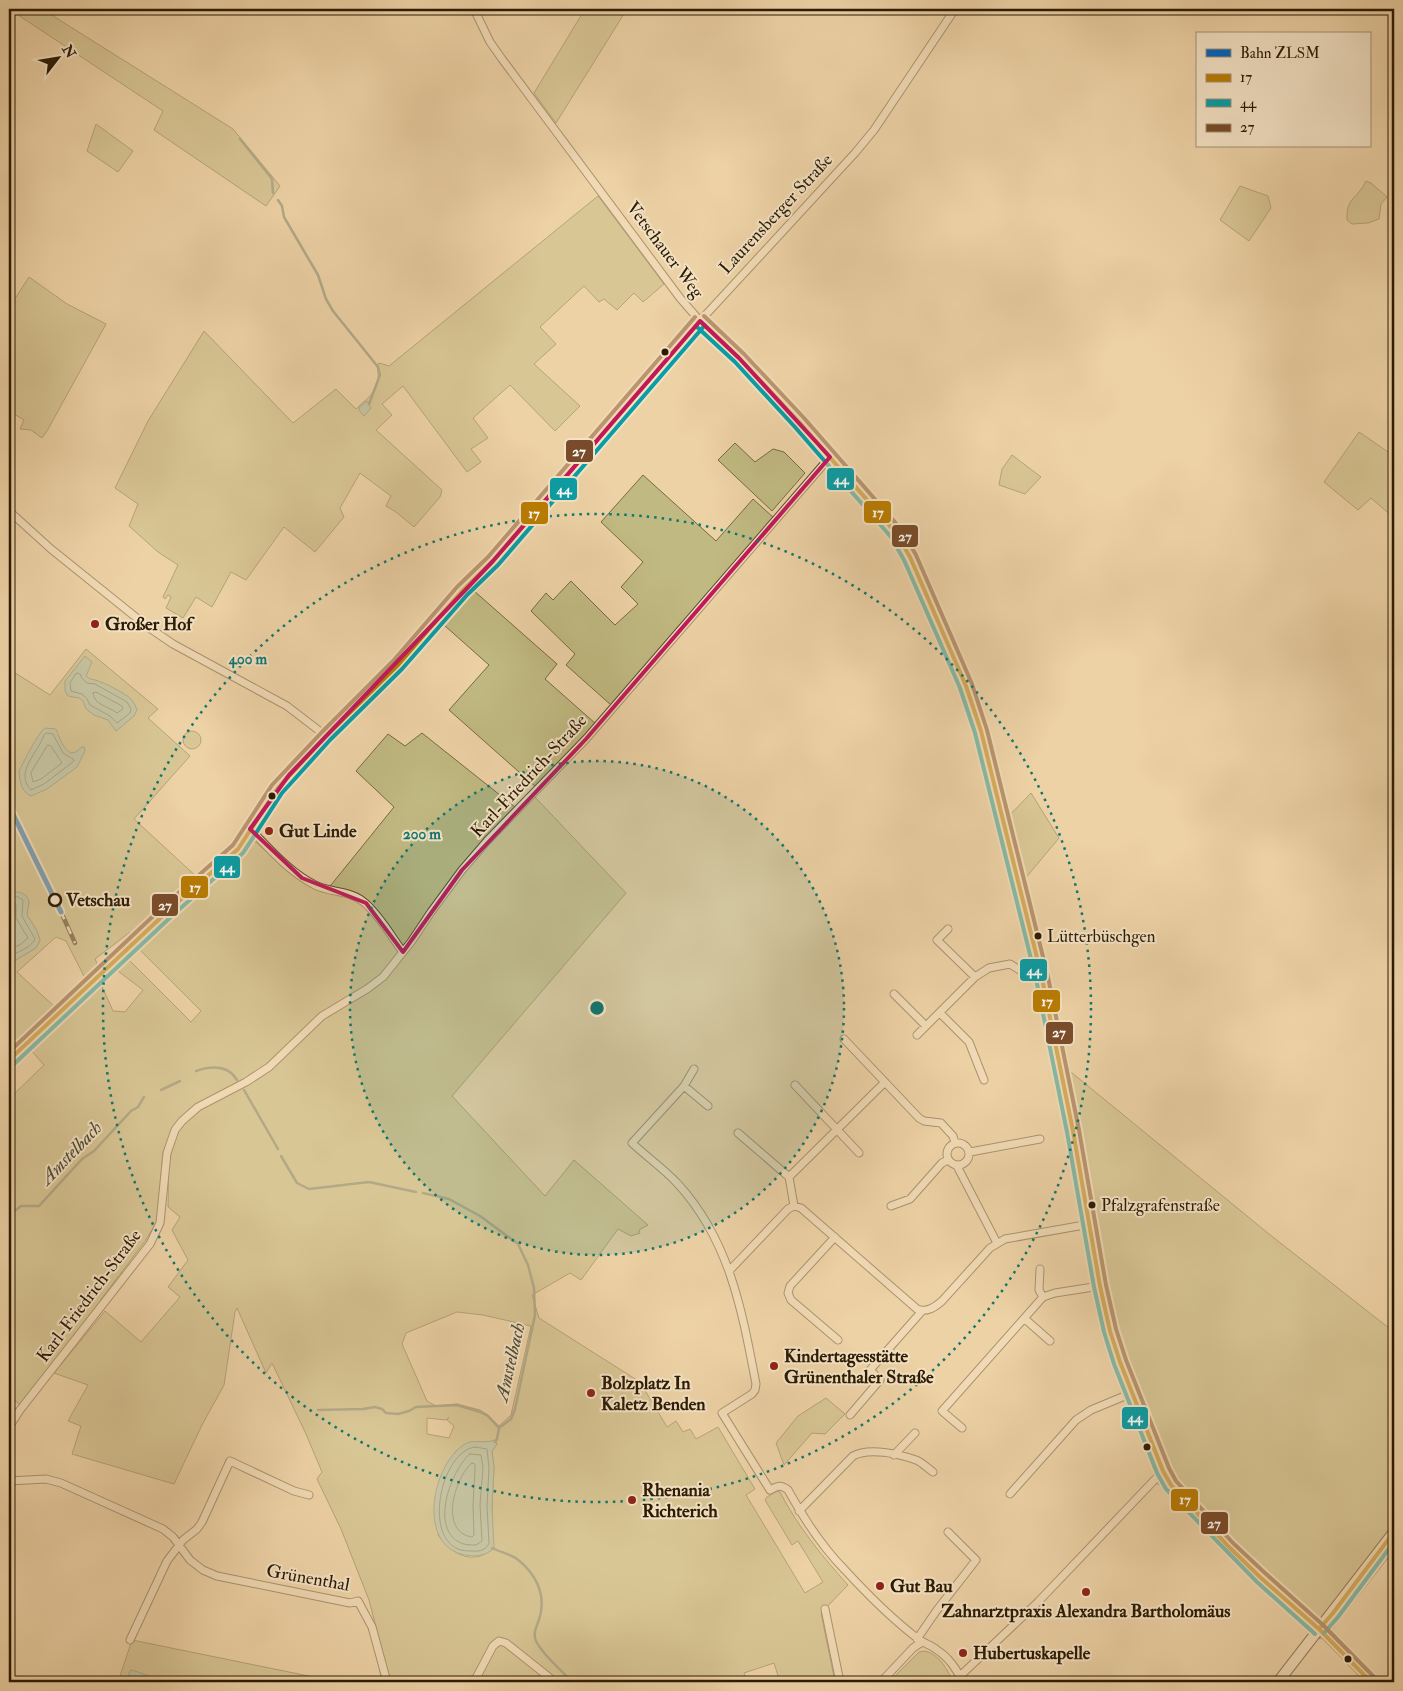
<svg xmlns="http://www.w3.org/2000/svg" width="1403" height="1691" font-family="'IM FELL Double Pica',serif">
<style>
.green{fill:#c0b981;stroke:#766a42;fill-rule:evenodd}
.water{fill:#9ab8a3;stroke:#6e7963}
.lines{fill:none;stroke-linecap:round;stroke-linejoin:round}
.shore{stroke:#636a53;stroke-width:1}
.stream{stroke:#6e7963;stroke-width:2.5}
.street-casing{stroke:#5c492c;stroke-width:9}
.secondary-casing{stroke:#2c1b03;stroke-width:12}
.street{stroke:#f3e2c5;stroke-width:7}
.secondary{stroke:#f3e2c5;stroke-width:10}
.rail-casing{stroke:#2c1b03;stroke-width:4.5}
.rail{stroke:#f3e2c5;stroke-width:2.5;stroke-dasharray:8;stroke-linecap:butt}
.bus-1-casing{stroke:#f3e2c5;stroke-width:8}
.bus-2-casing{stroke:#f3e2c5;stroke-width:8}
.bus-3-casing{stroke:#f3e2c5;stroke-width:8}
.bus-1{stroke:#ba7c01;stroke-width:4}
.bus-2{stroke:#099da5;stroke-width:4}
.bus-3{stroke:#7a4b2a;stroke-width:4}
.rail-1-casing{stroke:#f3e2c5;stroke-width:9}
.rail-1{stroke:#0065bd;stroke-width:5}
.marked{fill:none;stroke:#c2185b;stroke-width:4;stroke-linejoin:round}
.ring{fill:none;stroke:#0f766e;stroke-width:2.5;stroke-dasharray:2.5 5}
.bus-dot{fill:#2c1b03;stroke:#f3e2c5;stroke-width:2}
.poi-dot{fill:#8f2418;stroke:#f3e2c5;stroke-width:2}
.stop-dot{fill:#f3e2c5;stroke:#2c1b03;stroke-width:2.5}
.labels{text-anchor:middle;dominant-baseline:central;stroke-width:4;stroke-linejoin:round;paint-order:stroke}
.bus-label{font-size:17px;fill:#2c1b03;stroke:#f3e2c5;text-anchor:start}
.street-label{font-size:18px;fill:#2c1b03;stroke:#f3e2c5}
.poi-label{font-size:18px;font-weight:bold;fill:#2c1b03;stroke:#f3e2c5;text-anchor:start}
.stop-label{font-size:18px;font-weight:bold;fill:#2c1b03;stroke:#f3e2c5;text-anchor:start}
.water-label{font-size:19px;font-style:italic;fill:#4d4a33;stroke:#f3e2c5}
.centre{fill:#0f766e;stroke:#f3e2c5;stroke-width:2.5}
.ring-label{font-size:15px;text-anchor:middle;font-weight:bold;fill:#0f766e;stroke:#f3e2c5;stroke-width:4;stroke-linejoin:round;paint-order:stroke}
.line-badge{stroke:#f3e2c5;stroke-width:2}
.badge-label{font-size:14px;text-anchor:middle;font-weight:bold;fill:#fff}
</style>
<rect width="100%" height="100%" fill="#edd2a6"/>
<filter id="stains"><feTurbulence type="fractalNoise" baseFrequency=".004" numOctaves="4"/><feColorMatrix values="0 0 0 0 .2 0 0 0 0 .09 0 0 0 0 .02 0 0 0 .5 -.17"/></filter>
<radialGradient id="worn" r=".72"><stop offset=".6" stop-color="#630" stop-opacity="0"/><stop offset="1" stop-color="#630" stop-opacity=".3"/></radialGradient>
<path class="green" d="M 9,9 L 42,9 L 233,129 L 280,186 L 266,206 L 154,130 L 163,111 Z
M 585,9 L 627,9 L 556,123 L 534,93 Z
M 96,124 L 133,151 L 118,172 L 87,151 Z
M 1366,181 L 1371,183 L 1387,197 L 1381,204 L 1379,219 L 1368,223 L 1352,224 L 1347,220 C 1346,197 1357,200 1366,181 Z
M 1240,186 L 1268,196 L 1271,208 L 1249,241 L 1220,220 Z
M 598,196 L 664,284 L 643,302 L 634,293 L 617,310 L 604,299 L 599,302 L 584,286 L 540,327 L 556,344 L 534,364 L 580,406 L 555,431 L 510,385 L 473,418 L 488,438 L 471,449 L 481,462 L 467,472 L 403,386 L 382,404 L 392,415 L 376,430 L 442,490 L 440,497 L 414,527 L 396,512 L 386,506 L 391,496 L 360,473 L 340,508 L 344,517 L 315,552 L 284,527 L 246,580 L 231,572 L 212,607 L 196,597 L 183,618 L 166,608 L 171,597 L 168,595 L 165,599 L 163,597 L 178,565 L 158,552 L 129,526 L 138,504 L 115,488 L 148,421 L 204,331 L 293,423 L 336,389 L 356,409 C 371,395 382,389 377,366 L 379,363 L 389,366 Z
M 29,277 L 67,304 L 106,324 L 47,431 L 42,438 L 31,430 L 20,429 L 24,420 L 9,411 L 9,308 Z
M 1359,432 L 1394,456 L 1394,518 L 1371,498 L 1358,510 L 1324,482 Z
M 735,443 L 755,462 L 773,449 L 784,452 L 805,473 L 772,511 L 718,460 Z
M 1012,455 L 1041,477 L 1025,494 L 999,485 L 1002,469 Z
M 643,475 L 716,541 L 753,499 L 774,518 L 611,705 L 566,665 L 575,654 L 531,611 L 546,593 L 553,600 L 571,581 L 615,625 L 638,604 L 621,587 L 643,562 L 601,522 Z
M 473,590 L 557,664 L 545,679 L 596,724 L 536,787 L 449,710 L 489,665 L 444,625 Z
M 86,649 L 158,709 L 148,718 L 190,756 L 134,819 L 199,879 L 133,935 L 130,932 L 95,959 L 99,968 L 86,980 L 66,941 L 56,937 L 17,972 L 57,1009 L 9,1054 L 9,964 L 36,948 L 40,940 L 37,931 L 27,915 L 29,902 L 11,891 L 9,892 L 9,669 L 50,695 Z
M183 740a9 9 0 1 1 18 0a9 9 0 1 1-18 0Z
M 422,733 L 520,811 L 534,796 L 626,893 L 452,1096 L 545,1196 L 574,1160 L 648,1225 L 639,1230 L 640,1233 L 631,1236 L 618,1229 L 581,1280 L 570,1273 L 532,1295 L 539,1318 L 640,1382 L 667,1427 L 676,1421 L 683,1432 L 690,1429 L 696,1439 L 718,1427 L 755,1489 L 746,1495 L 805,1593 L 823,1582 L 798,1541 L 792,1545 L 765,1500 L 767,1497 L 777,1491 L 780,1492 C 798,1527 822,1556 848,1585 L 821,1613 L 835,1682 L 779,1679 L 774,1663 L 744,1673 L 747,1682 L 382,1682 L 378,1661 L 385,1662 L 369,1600 L 341,1529 L 317,1479 L 322,1472 L 306,1434 L 272,1363 L 266,1373 L 237,1308 L 235,1312 L 224,1385 L 202,1425 L 174,1484 L 72,1454 L 81,1426 L 68,1421 L 88,1385 L 54,1373 L 105,1311 L 141,1342 L 180,1297 L 168,1287 L 188,1260 L 172,1230 L 180,1217 L 168,1207 C 169,1182 166,1156 177,1133 C 181,1125 189,1118 194,1111 L 190,1108 L 163,1152 L 157,1222 L 145,1241 L 102,1298 L 96,1309 L 20,1405 L 9,1395 L 9,1099 L 44,1065 L 29,1048 L 100,982 L 113,1011 L 125,1012 L 143,990 L 114,968 L 126,957 L 191,1022 L 201,1011 L 137,947 L 236,860 L 252,839 L 295,876 L 320,890 L 331,885 L 394,807 L 356,771 L 388,734 L 405,746 ZM 457,1312 L 483,1315 L 531,1326 L 511,1415 L 499,1426 L 488,1415 L 480,1410 L 457,1404 L 436,1406 L 427,1401 L 402,1344 L 406,1333 ZM 449,1417 L 447,1420 L 454,1426 L 449,1438 L 427,1434 L 427,1418 L 446,1420 ZM 495,1440 L 497,1444 L 492,1451 L 494,1468 L 492,1506 L 493,1549 C 471,1566 452,1554 438,1535 L 441,1476 L 449,1462 L 456,1451 L 475,1442 L 491,1442 Z
M 1031,793 L 1059,838 L 1024,880 L 1008,817 Z
M 1066,1068 L 1269,1234 L 1394,1332 L 1394,1550 L 1332,1630 L 1320,1639 L 1308,1629 L 1203,1528 L 1165,1488 L 1156,1483 L 1148,1450 L 1110,1357 L 1091,1273 L 1068,1131 L 1054,1071 Z
M 826,1398 L 845,1414 L 825,1434 L 812,1433 L 784,1465 L 776,1443 L 798,1416 Z
M 132,1640 L 338,1682 L 118,1682 Z
M 925,1651 C 940,1655 947,1669 953,1682 L 889,1682 L 919,1652 Z"/>
<path class="water" d="M 367,401 L 371,408 L 364,416 L 359,410 L 360,406 Z
M 85,656 L 92,662 L 86,676 L 90,679 C 98,679 125,693 131,699 C 134,702 136,707 137,710 L 134,716 L 116,731 L 108,720 L 94,715 L 86,709 L 83,701 L 79,698 L 68,696 L 65,691 L 65,681 Z
M 45,728 L 56,729 C 60,738 62,748 71,753 L 76,752 L 82,747 L 84,747 L 85,751 L 77,767 L 47,789 L 31,796 C 21,792 20,781 19,771 C 24,761 38,733 45,728 Z
M 9,892 C 16,891 28,892 29,902 C 29,906 27,911 27,915 L 37,931 L 40,940 L 36,948 L 9,964 Z
M 495,1440 L 497,1444 L 492,1451 L 494,1468 L 492,1506 L 494,1548 C 485,1556 477,1557 465,1555 C 416,1546 432,1464 465,1444 C 473,1439 485,1444 495,1440 Z
M 132,1670 L 152,1677 L 154,1682 L 126,1682 L 130,1671 Z"/>
<g class="lines">
<path class="shore" d="M 77,673 L 80,674 L 82,678 L 87,683 L 95,684 L 127,702 L 131,709 L 130,713 L 117,723 L 110,716 L 90,705 L 87,699 L 82,694 L 71,691 L 70,683 Z
M 93,693 L 96,692 L 122,706 L 123,709 L 117,713 C 108,706 94,705 93,693 Z
M 47,733 L 53,734 L 63,753 L 73,759 L 74,761 L 44,784 L 31,790 C 14,772 38,753 44,735 Z
M 48,745 L 51,746 L 62,763 L 41,779 L 33,782 L 31,773 Z
M 9,896 L 18,897 L 23,900 L 22,916 L 35,939 C 30,949 18,951 9,957
M 9,903 L 16,904 L 16,918 L 28,938 L 21,944 L 9,950
M 475,1447 L 487,1449 L 489,1468 L 487,1506 L 489,1543 C 487,1549 480,1552 473,1551 C 469,1551 462,1551 458,1549 C 423,1534 442,1451 475,1447 Z
M 470,1454 L 481,1455 L 483,1468 L 480,1505 L 482,1541 L 476,1545 C 471,1545 465,1545 461,1543 C 429,1529 451,1470 470,1454 Z
M 472,1463 L 475,1464 L 475,1469 L 473,1505 L 474,1535 L 472,1537 C 439,1532 454,1478 472,1463 Z"/>
<path class="stream" d="M 240,139 L 269,175 L 272,179 L 273,193
M 278,200 L 282,206 L 284,217 L 318,275 L 326,299 L 333,311 L 378,367 L 380,375 L 369,404
M 196,1071 C 211,1066 228,1065 237,1080
M 161,1090 L 180,1081
M 244,1090 L 278,1149
M 281,1156 L 297,1183 L 309,1189 L 369,1182 L 416,1192
M 423,1193 L 449,1199 L 480,1216 L 518,1244 L 528,1265 L 534,1288 L 535,1315 L 515,1409 L 511,1419 L 499,1428 L 497,1439 L 495,1442
M 9,1210 L 16,1210 L 21,1206 L 39,1206 L 82,1159 L 94,1151 L 131,1111 L 138,1107 L 144,1097
M 318,1410 L 363,1409 L 375,1407 L 382,1409 L 386,1413 L 398,1414 L 409,1411 L 416,1407 L 457,1405 L 480,1412 L 488,1416 L 499,1428
M 492,1548 C 500,1552 510,1554 517,1559 C 535,1573 546,1593 540,1616 C 538,1625 532,1632 536,1641 C 544,1657 561,1669 572,1682"/>
<g class="street-casing">
<path id="street" d="M 474,9 L 490,42 L 502,59 L 680,298 L 700,321 L 855,153 L 874,130 L 955,9
M 9,511 L 51,549 L 148,627 L 173,644 L 287,706 L 326,736
M 250,829 C 270,849 289,872 315,885 C 331,893 351,890 365,903 C 380,916 391,936 403,952
M 948,929 L 937,940 L 975,977
M 894,994 L 926,1026
M 940,1013 L 969,1042 L 984,1080
M 917,1035 L 975,977 L 989,968 L 1010,964 L 1029,976 L 1042,978
M 844,1039 L 919,1118 L 924,1121 L 941,1123 L 953,1136 L 955,1143
M 694,1069 L 684,1086 L 632,1143 C 647,1157 664,1169 678,1184 C 730,1241 742,1311 756,1384 L 755,1390 L 752,1394 L 722,1413 L 770,1490 C 777,1486 781,1484 788,1490 C 804,1519 821,1546 845,1570 C 867,1594 891,1618 917,1638 C 923,1643 931,1645 937,1650 C 948,1657 958,1670 962,1682
M 795,1085 L 859,1153
M 684,1086 L 708,1106
M 738,1133 L 789,1177 L 794,1206
M947 1154a11 11 0 1 1 22 0a11 11 0 1 1-22 0Z
M 970,1152 L 1040,1139
M 957,1166 L 997,1243
M 789,1177 L 885,1082
M 891,1206 L 910,1199 L 942,1163 L 948,1160
M 835,1237 L 790,1286 L 788,1293 L 791,1300 L 838,1340
M 1040,1269 L 1039,1290 L 1043,1297
M 730,1270 L 788,1209 L 794,1206 L 801,1208 L 917,1309 C 927,1313 935,1307 942,1301 L 990,1248 L 1005,1239 L 1090,1224
M 1025,1319 L 1050,1341
M 850,1415 L 880,1380 L 870,1370 L 922,1311
M 9,1427 L 20,1410 L 150,1244 L 160,1223 L 167,1153 L 175,1130 L 182,1121 L 198,1107 L 246,1082 L 269,1067 L 322,1016 L 367,989 L 383,977 L 411,942 L 431,912 L 462,870 L 487,841 L 586,739 L 830,457
M 962,1428 L 942,1411 L 1043,1297 L 1055,1293 L 1100,1286
M 894,1455 L 915,1433
M 9,1481 L 46,1479 L 61,1483 L 163,1529 L 173,1537 L 190,1560 L 203,1570 L 217,1576 L 350,1603 L 358,1601 L 372,1627 L 387,1682
M 1010,1494 L 1076,1420 L 1091,1410 L 1132,1393
M 799,1511 L 853,1456 C 869,1447 899,1454 916,1460 C 922,1462 927,1468 933,1472
M 825,1609 L 840,1682
M 1319,1629 L 1371,1682
M 917,1639 L 937,1610 L 976,1560 L 948,1532
M 130,1640 L 167,1561 L 183,1540 L 197,1529 L 202,1522 L 230,1461 L 294,1491 L 309,1495
M 960,1676 L 1038,1602 L 1163,1471
M 474,1682 L 493,1646 L 499,1641 L 506,1643 L 555,1682
M 881,1682 L 913,1648 L 922,1642"/>
</g>
<g class="secondary-casing">
<path id="secondary" d="M 9,1060 L 170,909 L 238,849 L 277,789 L 326,736 L 398,665 L 420,638 L 462,591 L 493,561 L 533,516 L 700,321 L 739,358 L 799,422 L 896,533 L 910,557 L 966,686 L 981,731 L 1042,978 L 1073,1131 L 1100,1286 L 1110,1331 L 1120,1362 L 1163,1471 L 1171,1485 L 1261,1578 L 1319,1629
M 1278,1682 L 1394,1532"/>
</g>
<use href="#street" class="street"/>
<use href="#secondary" class="secondary"/>
<g class="rail-casing">
<path id="rail" d="M 61,912 L 75,943"/>
</g>
<use href="#rail" class="rail"/>
<g class="bus-1-casing">
<path id="bus-1" d="M 700,321 L 739,358 L 799,422 L 896,533 L 910,557 L 966,686 L 981,731 L 1042,978 L 1073,1131 L 1100,1286 L 1110,1331 L 1120,1362 L 1163,1471 L 1171,1485 L 1229,1547 L 1261,1578 L 1319,1629 L 1371,1682
M 9,1060 L 170,909 L 238,849 L 277,789 L 326,736 L 398,665 L 462,591 L 493,561 L 700,321
M 1319,1629 L 1333,1613 L 1394,1532"/>
</g>
<g class="bus-2-casing">
<path id="bus-2" d="M 696,326 L 735,362 L 794,426 L 891,537 L 904,560 L 960,688 L 975,733 L 1036,979 L 1067,1132 L 1094,1287 L 1104,1332 L 1114,1364 L 1157,1473 L 1166,1489 L 1257,1582 L 1315,1634
M 13,1065 L 174,914 L 243,853 L 282,793 L 330,740 L 402,669 L 467,595 L 498,565 L 705,325
M 1324,1633 L 1338,1617 L 1394,1542"/>
</g>
<g class="bus-3-casing">
<path id="bus-3" d="M 704,316 L 744,354 L 804,418 L 901,529 L 916,555 L 972,684 L 987,730 L 1048,977 L 1079,1130 L 1106,1285 L 1116,1329 L 1126,1360 L 1169,1468 L 1176,1481 L 1233,1543 L 1265,1573 L 1323,1625 L 1375,1678
M 9,1052 L 166,904 L 233,845 L 272,785 L 322,732 L 393,661 L 457,587 L 488,557 L 695,317"/>
</g>
<use href="#bus-1" class="bus-1"/>
<use href="#bus-2" class="bus-2"/>
<use href="#bus-3" class="bus-3"/>
<g class="rail-1-casing">
<path id="rail-1" d="M 9,806 L 61,912"/>
</g>
<use href="#rail-1" class="rail-1"/>
</g>
<path d="M0 0H1403V1691H0ZM 700,321 L 739,358 L 830,457 L 586,739 L 462,870 L 403,952 L 366,903 L 302,878 L 250,829 L 289,775 L 493,561 Z" fill="#edd2a6" fill-opacity=".55" fill-rule="evenodd"/>
<path class="marked" d="M 700,321 L 739,358 L 830,457 L 586,739 L 462,870 L 403,952 L 366,903 L 302,878 L 250,829 L 289,775 L 493,561 Z"/>
<circle cx="597" cy="1008" r="247" fill="#0f766e" fill-opacity=".12"/>
<g class="ring">
<circle cx="597" cy="1008" r="247"/>
<circle cx="597" cy="1008" r="494"/>
</g>
<g class="bus-dot">
<circle cx="665" cy="352" r="4.5"/>
<circle cx="272" cy="796" r="4.5"/>
<circle cx="1038" cy="936" r="4.5"/>
<circle cx="1092" cy="1205" r="4.5"/>
<circle cx="1147" cy="1447" r="4.5"/>
<circle cx="1348" cy="1659" r="4.5"/>
</g>
<g class="poi-dot">
<circle cx="95" cy="624" r="5"/>
<circle cx="269" cy="831" r="5"/>
<circle cx="774" cy="1366" r="5"/>
<circle cx="591" cy="1393" r="5"/>
<circle cx="632" cy="1500" r="5"/>
<circle cx="880" cy="1586" r="5"/>
<circle cx="1086" cy="1592" r="5"/>
<circle cx="963" cy="1653" r="5"/>
</g>
<circle class="stop-dot" cx="55" cy="900" r="6"/>
<g class="labels">
<g class="bus-label">
<text x="1047" y="936">Lütterbüschgen</text>
<text x="1101" y="1205">Pfalzgrafenstraße</text>
</g>
<g class="street-label">
<text transform="translate(776 214) rotate(-47)">Laurensberger Straße</text>
<text transform="translate(665 250) rotate(53)">Vetschauer Weg</text>
<text transform="translate(529 776) rotate(-47)">Karl-Friedrich-Straße</text>
<text transform="translate(89 1296) rotate(-53)">Karl-Friedrich-Straße</text>
<text transform="translate(308 1578) rotate(10)">Grünenthal</text>
</g>
<g class="poi-label">
<text x="105" y="624">Großer Hof</text>
<text x="279" y="831">Gut Linde</text>
<text x="784" y="1356">Kindertagesstätte<tspan x="784" dy="21">Grünenthaler Straße</tspan></text>
<text x="601" y="1383">Bolzplatz In<tspan x="601" dy="21">Kaletz Benden</tspan></text>
<text x="642" y="1490">Rhenania<tspan x="642" dy="21">Richterich</tspan></text>
<text x="890" y="1586">Gut Bau</text>
<text x="1086" y="1611" text-anchor="middle">Zahnarztpraxis Alexandra Bartholomäus</text>
<text x="973" y="1653">Hubertuskapelle</text>
</g>
<g class="stop-label">
<text x="66" y="900">Vetschau</text>
</g>
<g class="water-label">
<text transform="translate(71 1153) rotate(-46)">Amstelbach</text>
<text transform="translate(510 1362) rotate(-77)">Amstelbach</text>
</g>
</g>
<circle cx="597" cy="1008" r="8" class="centre"/>
<g class="ring-label">
<text x="248" y="664">400 m</text>
<text x="422" y="839">200 m</text>
</g>
<g class="line-badge">
<rect x="565" y="439" width="29" height="24" rx="5" fill="#7a4b2a"/>
<rect x="826" y="467" width="29" height="24" rx="5" fill="#099da5"/>
<rect x="549" y="477" width="29" height="24" rx="5" fill="#099da5"/>
<rect x="863" y="500" width="29" height="24" rx="5" fill="#ba7c01"/>
<rect x="520" y="501" width="29" height="24" rx="5" fill="#ba7c01"/>
<rect x="891" y="524" width="28" height="24" rx="5" fill="#7a4b2a"/>
<rect x="213" y="855" width="28" height="24" rx="5" fill="#099da5"/>
<rect x="180" y="875" width="29" height="24" rx="5" fill="#ba7c01"/>
<rect x="151" y="893" width="28" height="24" rx="5" fill="#7a4b2a"/>
<rect x="1019" y="958" width="29" height="24" rx="5" fill="#099da5"/>
<rect x="1032" y="989" width="29" height="24" rx="5" fill="#ba7c01"/>
<rect x="1045" y="1021" width="29" height="24" rx="5" fill="#7a4b2a"/>
<rect x="1121" y="1406" width="28" height="24" rx="5" fill="#099da5"/>
<rect x="1170" y="1488" width="29" height="24" rx="5" fill="#ba7c01"/>
<rect x="1200" y="1511" width="29" height="24" rx="5" fill="#7a4b2a"/>
</g>
<g class="badge-label">
<text x="579" y="456">27</text>
<text x="841" y="484">44</text>
<text x="564" y="494">44</text>
<text x="878" y="517">17</text>
<text x="534" y="518">17</text>
<text x="905" y="541">27</text>
<text x="227" y="872">44</text>
<text x="195" y="892">17</text>
<text x="165" y="910">27</text>
<text x="1034" y="975">44</text>
<text x="1047" y="1006">17</text>
<text x="1059" y="1037">27</text>
<text x="1135" y="1422">44</text>
<text x="1185" y="1504">17</text>
<text x="1214" y="1528">27</text>
</g>
<rect width="1403" height="1691" fill="none" stroke="#edd2a6" stroke-width="30"/>
<rect x="10" y="10" width="1383" height="1671" fill="none" stroke="#2c1b03" stroke-width="2.5"/>
<rect x="15" y="15" width="1373" height="1661" fill="none" stroke="#2c1b03"/>
<rect x="1196" y="32" width="175" height="115" fill="#f3e2c5" stroke="#a39277"/>
<rect x="1206" y="49" width="25" height="8" fill="#0065bd" stroke="#a39277"/>
<text x="1240" y="58" font-size="15" fill="#2c1b03">Bahn ZLSM</text>
<rect x="1206" y="74" width="25" height="8" fill="#ba7c01" stroke="#a39277"/>
<text x="1240" y="82" font-size="15" fill="#2c1b03">17</text>
<rect x="1206" y="99" width="25" height="8" fill="#099da5" stroke="#a39277"/>
<text x="1240" y="108" font-size="15" fill="#2c1b03">44</text>
<rect x="1206" y="124" width="25" height="8" fill="#7a4b2a" stroke="#a39277"/>
<text x="1240" y="132" font-size="15" fill="#2c1b03">27</text>
<g transform="translate(58 58) rotate(59)" stroke="#f3e2c5" stroke-width="4" paint-order="stroke">
<path d="M0-4L9 19L0 12L-9 19Z" fill="#2c1b03"/>
<text y="-8" font-size="14" font-weight="bold" text-anchor="middle" fill="#2c1b03">N</text>
</g>
<rect width="100%" height="100%" filter="url(#stains)"/>
<rect width="100%" height="100%" fill="url(#worn)"/>
</svg>
